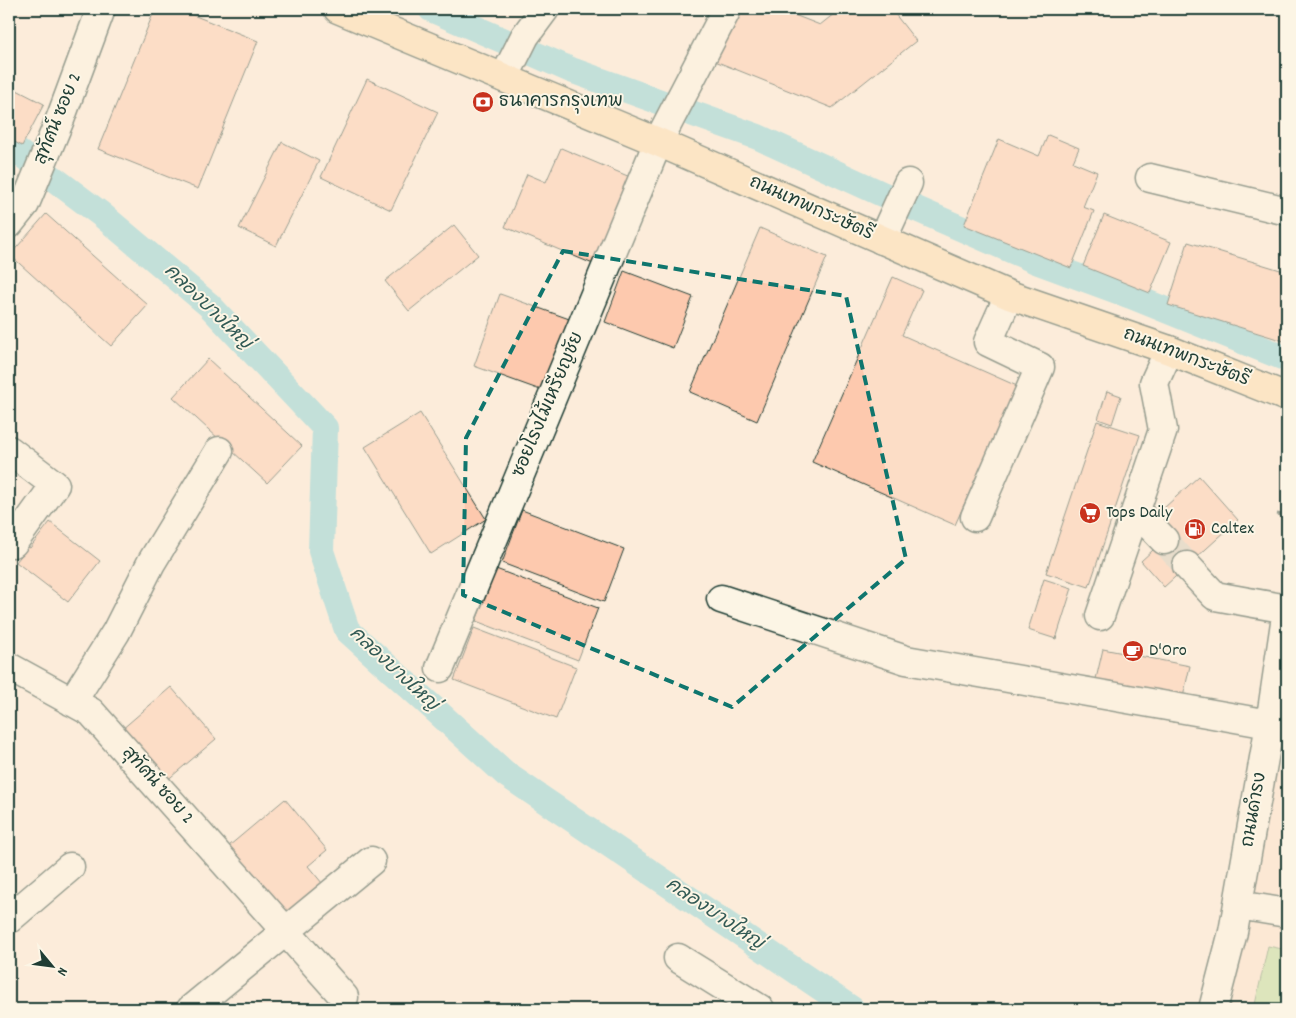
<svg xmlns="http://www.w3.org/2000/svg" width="1296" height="1018" font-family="Dekko,'Playpen Sans Thai',sans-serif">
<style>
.built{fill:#fce2cd}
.green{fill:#b8dc97;stroke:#6c8c66}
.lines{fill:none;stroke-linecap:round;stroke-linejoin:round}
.canal{stroke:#7fd0d8;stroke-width:26}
.building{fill:#fdc9ae;stroke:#1f3d34}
.minor-tunnel{stroke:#d0c9b9;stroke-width:28;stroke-dasharray:28 14;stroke-linecap:butt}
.minor-casing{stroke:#1f3d34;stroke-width:31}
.major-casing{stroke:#1f3d34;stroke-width:31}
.path{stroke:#1f3d34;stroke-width:3;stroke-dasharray:4 4;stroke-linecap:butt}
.minor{stroke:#fcf5e5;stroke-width:28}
.major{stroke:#fcdcac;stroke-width:28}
.marked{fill:none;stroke:#0f766e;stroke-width:4;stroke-dasharray:10 6;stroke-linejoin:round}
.labels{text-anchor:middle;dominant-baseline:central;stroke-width:4;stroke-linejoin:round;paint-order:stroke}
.poi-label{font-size:18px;fill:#1f3d34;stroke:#fcf5e5;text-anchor:start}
.street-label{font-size:18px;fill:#1f3d34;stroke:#fcf5e5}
.water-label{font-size:19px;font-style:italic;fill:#325a55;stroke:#fcf5e5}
</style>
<rect width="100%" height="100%" fill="#fcecda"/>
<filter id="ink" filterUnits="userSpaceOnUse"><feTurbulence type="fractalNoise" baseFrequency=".02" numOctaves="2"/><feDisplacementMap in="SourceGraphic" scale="10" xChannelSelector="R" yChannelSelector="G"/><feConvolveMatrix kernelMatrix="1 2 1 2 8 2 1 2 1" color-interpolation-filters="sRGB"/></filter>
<g filter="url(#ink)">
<path class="built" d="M 1287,733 L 1287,1009 L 1214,1009 Z"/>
<path class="green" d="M 1268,946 L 1287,950 L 1287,1009 L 1254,1009 Z"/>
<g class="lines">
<path class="canal" d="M 431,9 L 571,70 L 758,137 L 882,194 L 1036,261 L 1131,296 L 1287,359
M 9,145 L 102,215 L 209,305 L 325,428 L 321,551 L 347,630 L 507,775 L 852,1009"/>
</g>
<path class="building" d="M 155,9 L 178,9 L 258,41 L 198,189 L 98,149 Z
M 736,9 L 779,9 L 820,25 L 840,9 L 891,9 L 916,41 L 832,108 L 715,61 Z
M 367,79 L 438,112 L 391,210 L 321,177 Z
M 9,86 L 44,104 L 22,146 L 9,139 Z
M 1048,135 L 1079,148 L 1073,162 L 1097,172 L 1083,207 L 1094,211 L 1071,268 L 964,225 L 999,139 L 1039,156 Z
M 282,142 L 319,161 L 276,246 L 239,228 Z
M 561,148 L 630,177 L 593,264 L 505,227 L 527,174 L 546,182 Z
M 46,214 L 148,305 L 111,346 L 10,255 Z
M 1104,215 L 1171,242 L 1150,293 L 1083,266 Z
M 454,225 L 478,255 L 409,311 L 385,281 Z
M 760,228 L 827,257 L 757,421 L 690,392 Z
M 1188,242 L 1287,272 L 1287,342 L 1168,305 Z
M 624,271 L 693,297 L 673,348 L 605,322 Z
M 893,277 L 922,290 L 902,335 L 1017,386 L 955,525 L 812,462 Z
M 500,294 L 572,320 L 546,392 L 474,366 Z
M 208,359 L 302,446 L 267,483 L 173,397 Z
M 1107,391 L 1121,396 L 1112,424 L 1098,419 Z
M 420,413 L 486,519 L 431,554 L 365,447 Z
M 1097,421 L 1140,435 L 1089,587 L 1046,573 Z
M 1199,476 L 1238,520 L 1164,587 L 1141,561 L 1164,540 L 1152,519 Z
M 522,510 L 624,549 L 604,602 L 502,563 Z
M 50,522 L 100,561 L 68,602 L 16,562 L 28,547 L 30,548 Z
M 496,569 L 598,608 L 578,660 L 476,621 Z
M 1044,579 L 1072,588 L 1056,639 L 1028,630 Z
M 474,628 L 576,667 L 556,719 L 454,680 Z
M 1103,649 L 1190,666 L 1183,697 L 1096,679 Z
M 171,687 L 216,739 L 165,782 L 121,730 Z
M 285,799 L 327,850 L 308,866 L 327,889 L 284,925 L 223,851 Z"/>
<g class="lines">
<path class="minor-tunnel" d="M 1164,540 L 1187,566"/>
<g class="minor-casing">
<path id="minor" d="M 504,78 L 525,36 L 545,9
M 1150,178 L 1287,211
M 9,224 L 25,204 L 61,117 L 101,9
M 882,240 L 908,183
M 9,450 L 55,485 L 13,543
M 1136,511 L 1164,540
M 975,517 L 1040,367 L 988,342 L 1009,295
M 1187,566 L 1215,596 L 1287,609 L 1270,724 L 1233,932 L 1213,1009
M 721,599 L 906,660 L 1287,727
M 1100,616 L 1163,430 L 1154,383 L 1169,350
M 9,667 L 91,712 L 344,997
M 440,668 L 658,142 L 727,9
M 72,702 L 116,632 L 151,563 L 219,451
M 1238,905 L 1287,913
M 9,919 L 70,867
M 678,958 L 760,1009
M 191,1009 L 371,861"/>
</g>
<g class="major-casing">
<path id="major" d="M 338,9 L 658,142 L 1009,295 L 1169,350 L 1287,397"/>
</g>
<path class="path" d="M 1277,514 L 1287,516"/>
<use href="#minor" class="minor"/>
<use href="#major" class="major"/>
</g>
</g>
<path d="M0 0H1296V1018H0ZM 563,251 L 846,296 L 906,559 L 732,707 L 463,595 L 466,438 Z" fill="#fcecda" fill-opacity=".55" fill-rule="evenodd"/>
<path class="marked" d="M 563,251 L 846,296 L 906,559 L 732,707 L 463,595 L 466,438 Z"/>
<defs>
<g id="bank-disc" transform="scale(1.125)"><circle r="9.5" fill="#c8321e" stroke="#fcf5e5"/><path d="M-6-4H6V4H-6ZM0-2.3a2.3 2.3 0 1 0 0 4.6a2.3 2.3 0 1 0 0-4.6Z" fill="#fff"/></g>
<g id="supermarket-disc" transform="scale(1.125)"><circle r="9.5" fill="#c8321e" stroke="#fcf5e5"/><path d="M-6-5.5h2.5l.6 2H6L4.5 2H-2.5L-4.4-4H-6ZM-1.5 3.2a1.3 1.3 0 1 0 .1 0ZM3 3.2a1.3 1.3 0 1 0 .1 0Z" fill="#fff"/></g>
<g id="fuel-disc" transform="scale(1.125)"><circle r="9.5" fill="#c8321e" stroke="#fcf5e5"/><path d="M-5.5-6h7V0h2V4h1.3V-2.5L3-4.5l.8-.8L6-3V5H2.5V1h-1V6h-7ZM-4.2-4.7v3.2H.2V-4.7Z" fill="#fff"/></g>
<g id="cafe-disc" transform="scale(1.125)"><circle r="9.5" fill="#c8321e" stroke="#fcf5e5"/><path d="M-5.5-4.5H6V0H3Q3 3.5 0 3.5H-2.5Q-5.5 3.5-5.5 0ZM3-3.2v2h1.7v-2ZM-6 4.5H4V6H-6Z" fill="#fff"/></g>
</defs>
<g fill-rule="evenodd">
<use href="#bank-disc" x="483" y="102"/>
<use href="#supermarket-disc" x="1090" y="513"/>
<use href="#fuel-disc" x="1195" y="529"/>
<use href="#cafe-disc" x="1133" y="651"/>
</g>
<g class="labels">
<g class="poi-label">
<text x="499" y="102">ธนาคารกรุงเทพ</text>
<text x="1106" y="513">Tops Daily</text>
<text x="1211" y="529">Caltex</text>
<text x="1149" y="651">D'Oro</text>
</g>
<g class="street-label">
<text transform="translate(59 119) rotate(-68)">สุทัศน์ ซอย 2</text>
<text transform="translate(811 209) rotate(24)">ถนนเทพกระษัตรี</text>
<text transform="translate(1186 358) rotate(21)">ถนนเทพกระษัตรี</text>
<text transform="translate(549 405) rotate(-67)">ซอยโรงไม้เหรียญชัย</text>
<text transform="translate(157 786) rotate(48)">สุทัศน์ ซอย 2</text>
<text transform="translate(1255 810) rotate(-80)">ถนนดำรง</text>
</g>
<g class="water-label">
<text transform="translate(207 308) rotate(44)">คลองบางใหญ่</text>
<text transform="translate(393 670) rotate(43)">คลองบางใหญ่</text>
<text transform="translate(714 915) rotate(34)">คลองบางใหญ่</text>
</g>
</g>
<rect width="1296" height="1018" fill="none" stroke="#fcf5e5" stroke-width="30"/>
<rect x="15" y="15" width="1266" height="988" fill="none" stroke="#1f3d34" stroke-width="2" filter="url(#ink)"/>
<g transform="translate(52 966) rotate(119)" stroke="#fcf5e5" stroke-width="4" paint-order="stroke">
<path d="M0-4L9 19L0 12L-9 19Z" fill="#1f3d34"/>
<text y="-8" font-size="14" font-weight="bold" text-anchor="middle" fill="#1f3d34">N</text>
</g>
</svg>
